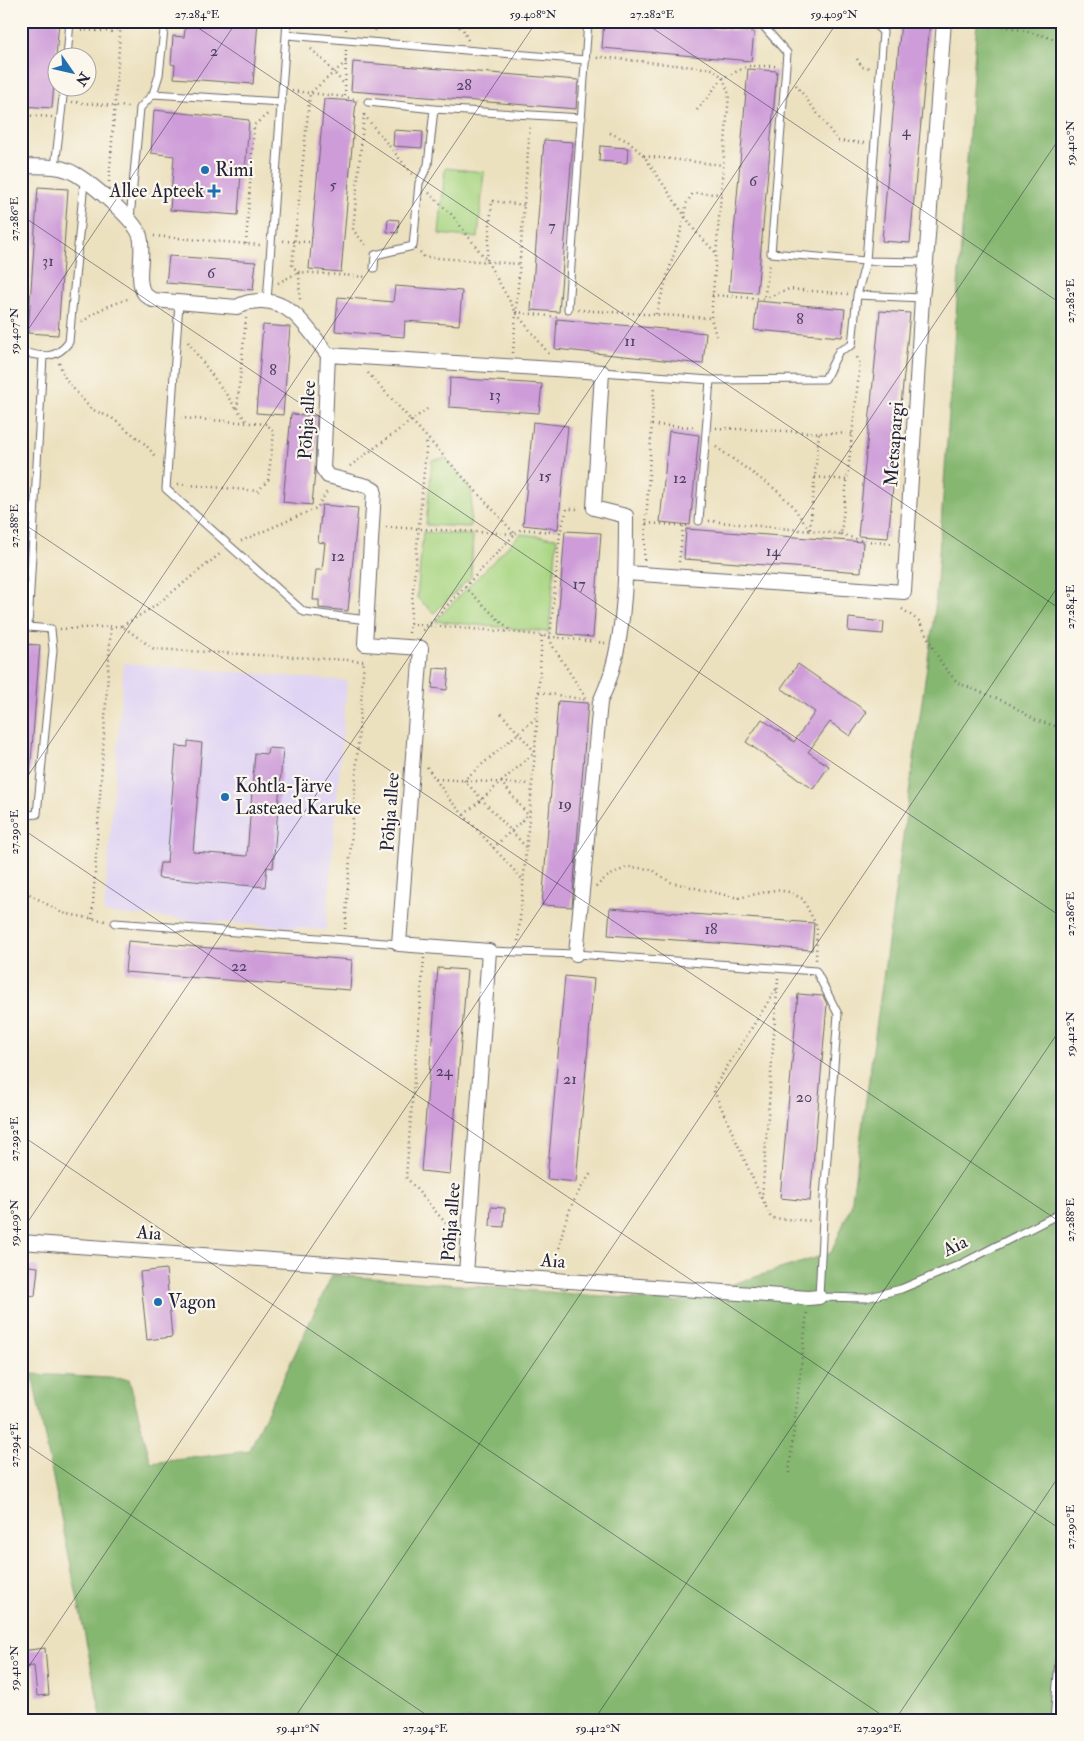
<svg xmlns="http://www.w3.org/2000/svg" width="1084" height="1741" font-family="'IM FELL Double Pica',serif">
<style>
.built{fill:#e0d4f4}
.green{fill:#a9d683;stroke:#667c5f}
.forest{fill:#86b771;stroke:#546c56}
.building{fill:#ce9cd9}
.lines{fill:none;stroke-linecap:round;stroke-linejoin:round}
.service-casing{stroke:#696569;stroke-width:9}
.minor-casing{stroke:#696569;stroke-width:16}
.path{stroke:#696569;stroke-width:2.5;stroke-dasharray:1 4;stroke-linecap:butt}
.service{stroke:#fff;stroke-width:7}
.minor{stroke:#fff;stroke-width:14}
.ticks{fill:none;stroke:#22223b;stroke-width:1;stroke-opacity:0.45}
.poi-dot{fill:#1f6fb2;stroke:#fbf7ec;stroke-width:2}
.labels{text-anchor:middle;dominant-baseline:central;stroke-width:4.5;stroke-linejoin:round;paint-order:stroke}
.number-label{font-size:16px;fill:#4d4062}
.poi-label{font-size:19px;fill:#22223b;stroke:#fbf7ec;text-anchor:start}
.street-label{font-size:19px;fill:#22223b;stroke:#fbf7ec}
.neatline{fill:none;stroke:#22223b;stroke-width:2}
.ticks-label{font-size:12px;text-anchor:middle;fill:#22223b}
</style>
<rect width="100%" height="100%" fill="#fbf7ec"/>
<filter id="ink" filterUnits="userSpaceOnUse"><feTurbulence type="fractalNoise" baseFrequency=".02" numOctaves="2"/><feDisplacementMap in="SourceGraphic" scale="10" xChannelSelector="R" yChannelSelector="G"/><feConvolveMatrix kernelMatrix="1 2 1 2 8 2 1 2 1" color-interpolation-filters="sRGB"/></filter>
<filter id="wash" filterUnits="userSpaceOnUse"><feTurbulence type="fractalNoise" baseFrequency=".0096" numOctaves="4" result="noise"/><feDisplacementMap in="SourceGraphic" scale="20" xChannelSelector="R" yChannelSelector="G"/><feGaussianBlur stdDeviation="1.12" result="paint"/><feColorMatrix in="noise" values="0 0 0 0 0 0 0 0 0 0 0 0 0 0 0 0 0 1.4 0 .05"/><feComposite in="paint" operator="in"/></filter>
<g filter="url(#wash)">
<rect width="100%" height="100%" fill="#ece1bf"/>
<path class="built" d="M 124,663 L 347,681 L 326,930 L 104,913 Z"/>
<path class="green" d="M 445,168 L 484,172 L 478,238 L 439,234 Z
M 446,458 L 472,492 L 470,527 L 426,525 L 432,460 Z
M 423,532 L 473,535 L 471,577 L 434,613 L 417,598 Z
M 520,534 L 557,538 L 549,632 L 435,621 Z"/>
<path class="forest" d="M 977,21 L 1063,21 L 1063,1720 L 102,1720 L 32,1374 L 129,1379 L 151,1463 L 249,1451 L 332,1275 L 676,1302 L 831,1253 L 851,1206 L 935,609 Z"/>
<g id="blocks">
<path class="building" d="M 28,21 L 59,21 L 52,108 L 21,106 Z
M 186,21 L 258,21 L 253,84 L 174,78 L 175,65 L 171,64 L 173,36 L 184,37 Z
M 604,21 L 625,21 L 754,32 L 751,61 L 602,48 Z
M 901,21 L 930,21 L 910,243 L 882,241 Z
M 353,62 L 578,80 L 576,109 L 351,91 Z
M 748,69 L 777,71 L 757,293 L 729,291 Z
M 324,99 L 356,101 L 341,272 L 309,269 Z
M 154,110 L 249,120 L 245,173 L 241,173 L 238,215 L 170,210 L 174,156 L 151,153 Z
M 394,130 L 423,132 L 422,148 L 393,146 Z
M 544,140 L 573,142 L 559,312 L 531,310 Z
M 600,146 L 628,148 L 627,163 L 599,161 Z
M 38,187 L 68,189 L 58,335 L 28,333 Z
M 388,219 L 399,220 L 398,233 L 387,232 Z
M 169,256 L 256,262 L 253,290 L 166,283 Z
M 395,286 L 462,291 L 459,325 L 405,321 L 404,337 L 335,331 L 338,297 L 393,302 Z
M 757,301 L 845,309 L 842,337 L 754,330 Z
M 880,311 L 910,313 L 888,538 L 858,536 Z
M 557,319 L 706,333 L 703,364 L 555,349 Z
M 263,325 L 290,327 L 283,415 L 256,413 Z
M 450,378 L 542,384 L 539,413 L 449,407 Z
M 291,414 L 317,416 L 315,472 L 312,505 L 283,502 Z
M 533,422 L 568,426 L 558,529 L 523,525 Z
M 669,431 L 699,435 L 690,525 L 660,522 Z
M 322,505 L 358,508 L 348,611 L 319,608 L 319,600 L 313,600 L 316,570 L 322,570 L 325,543 L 318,542 Z
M 686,529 L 863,542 L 861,572 L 684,559 Z
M 565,531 L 601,533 L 593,637 L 557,634 Z
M 849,618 L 884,622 L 883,634 L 848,631 Z
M 21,644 L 40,645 L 30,774 L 21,774 Z
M 798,664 L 867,712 L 850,736 L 830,722 L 808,752 L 829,766 L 813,789 L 746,742 L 762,719 L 794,742 L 815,712 L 781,688 Z
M 434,668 L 449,669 L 447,690 L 432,688 Z
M 558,701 L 588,703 L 572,907 L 542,905 Z
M 188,741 L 202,743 L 193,852 L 247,856 L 255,753 L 267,754 L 268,748 L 283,749 L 273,868 L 267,867 L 265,887 L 158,878 L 160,863 L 167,863 L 176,746 L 188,747 Z
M 610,908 L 814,923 L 812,950 L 608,935 Z
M 128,941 L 352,960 L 350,990 L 125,972 Z
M 438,968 L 467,970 L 450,1174 L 421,1171 Z
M 565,976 L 594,979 L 576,1182 L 547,1179 Z
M 798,994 L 823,996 L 827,1004 L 810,1201 L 780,1198 Z
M 491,1207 L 505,1208 L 504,1227 L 490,1226 Z
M 21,1265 L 38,1267 L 35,1296 L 21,1294 Z
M 166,1269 L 172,1337 L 147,1340 L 140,1272 Z
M 45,1648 L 49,1695 L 37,1696 L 34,1666 L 21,1667 L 21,1651 Z"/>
</g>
</g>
<g filter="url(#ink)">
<use href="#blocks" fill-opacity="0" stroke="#696569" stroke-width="1"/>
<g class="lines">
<g class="service-casing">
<path id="service" d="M 759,21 L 787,53 L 771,253 L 866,261 L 926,262
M 287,35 L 586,60
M 67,58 L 70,21
M 153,94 L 159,75 L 165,21
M 368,102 L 434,109 L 582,118
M 55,167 L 64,88
M 130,219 L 140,108 L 153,94 L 282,102
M 374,268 L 375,255 L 413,246 L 419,183 L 428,165 L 434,109
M 857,295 L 866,261 L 883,32 L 871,21
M 267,301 L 287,21
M 179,303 L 166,489 L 304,612 L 367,620
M 568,309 L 588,21
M 21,352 C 41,356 55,361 69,342 L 84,182
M 602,372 L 710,380 L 699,521
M 710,380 L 825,379 L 839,351 L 852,345 L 857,295 L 922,298
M 21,626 L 28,627 L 43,356
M 21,816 L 37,814 L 53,650 L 51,629 L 28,627
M 115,923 L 399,944
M 489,951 L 576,954 L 816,971 L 838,1014 L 824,1198 L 819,1297 L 866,1298 L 901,1289 L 961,1264 L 1063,1212
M 1054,1720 L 1063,1615"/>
</g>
<g class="minor-casing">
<path id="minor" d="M 21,166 C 36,167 53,165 67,170 C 84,176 135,219 140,236 C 145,254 135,279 144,293 C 146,296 150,298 153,300 L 237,307 C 245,302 250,302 259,301 C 292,299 310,332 328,355 L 323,469 L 328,476 L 367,486 L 374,490 L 365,644 L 421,648 L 399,944 L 489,951 L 466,1274
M 328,355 L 602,372 L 594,508 L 626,516 C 626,568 626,623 611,674 C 608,683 604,693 600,702 L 576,954
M 626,573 L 904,592 L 922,298 L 926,262 L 944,21
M 21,1242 L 808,1298 L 819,1297"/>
</g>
<path class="path" d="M 451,21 L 462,29
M 459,21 L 468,40
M 984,21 L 1045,36 L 1063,43
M 81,30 L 120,32
M 346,30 L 346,21
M 375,31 L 387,21
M 311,49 L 321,58 L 345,85
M 346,50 L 345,97 L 358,100
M 597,58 L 601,57 L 713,69 L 723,78 L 729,94 L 711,318 L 716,336
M 857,59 L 862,67 L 871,68
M 346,62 L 310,93 L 292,266 L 299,272 L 367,277
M 796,85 L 838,141 L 865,143
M 292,91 L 345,97
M 72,102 L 129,107
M 697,110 L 723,78 L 748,66 L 775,66
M 364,114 L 353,230 L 368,248
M 21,115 L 52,117
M 364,115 L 412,174
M 610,133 L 628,141 L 644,156 L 695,231 L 716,253
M 644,156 L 723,165
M 109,182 L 121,21
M 429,193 L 452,215 L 487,261 L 517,314 L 549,354
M 154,236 L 260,245
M 283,241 L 309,242
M 246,244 L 254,125 L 269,113
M 420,252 L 424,257 L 519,264
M 487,260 L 492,201 L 524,205
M 278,283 L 299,272 L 300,301
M 712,295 L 764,299 L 770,263
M 764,299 L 789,289 L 848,294
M 578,310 L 711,318
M 516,312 L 557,317 L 559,316
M 656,314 L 685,217 L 686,204 L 693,193 L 721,194
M 246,318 L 237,409 L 248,423
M 82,322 L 101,309 L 130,298
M 188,342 L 236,408
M 513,353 L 530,124
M 59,363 L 66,380 L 91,409 L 112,418 L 145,444 L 157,458
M 368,373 L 515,534 L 421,633
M 652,425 L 696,427
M 716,428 L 852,434
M 716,447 L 775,489 L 792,505 L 810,531
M 350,466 L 427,409
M 815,477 L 847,480
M 178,484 L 258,491 L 268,480 L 274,433 L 267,424 L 181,418
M 709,521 L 841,534 L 860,364 L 856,355
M 646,523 L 691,526
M 386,527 L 515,534 L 521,529 L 560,533 L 567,509 L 580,509
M 810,529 L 819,433
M 560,533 L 550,638 L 552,645 L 586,698
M 841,534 L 859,540 L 893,544
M 241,541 L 317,508 L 328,490
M 644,560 L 654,386
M 679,562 L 683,526
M 465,587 L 510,631
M 902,609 L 919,621 L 943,666 L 958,683 L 1008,703 L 1035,720 L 1063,728
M 410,624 L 511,632 L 605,643
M 122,626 L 155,606 L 221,553
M 60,629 L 122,626 L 154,649 L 364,661
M 409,633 L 427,439
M 539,692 L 587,700
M 427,767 L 450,800 L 523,880
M 436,779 L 531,784
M 464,815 L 535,752 L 499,711
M 526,847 L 464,780 L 537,717
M 493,848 L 528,815 L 501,782
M 596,887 L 605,878 L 627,867 L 651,869 L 670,882 L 738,898 L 775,890 L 789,892 L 803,899 L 817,927 L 816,961
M 21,889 L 62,913 L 106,921
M 92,919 L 111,626
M 345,929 L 364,660
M 518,941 L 535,752 L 542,636
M 424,958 L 406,1177 L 455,1234
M 778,978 L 762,1198 L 771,1218 L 813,1221
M 761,1197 L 713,1089 L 777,988
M 557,1268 C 560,1229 569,1203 592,1172
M 789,1473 L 807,1312"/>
<use href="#service" class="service"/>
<use href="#minor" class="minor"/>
</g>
</g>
<path class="ticks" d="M 188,21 L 1063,611M 642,21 L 1063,305M 21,215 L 1063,918M 21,340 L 237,21M 21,522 L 1063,1224M 21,786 L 537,21M 21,828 L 1063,1531M 21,1135 L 889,1720M 21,1232 L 838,21M 21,1441 L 434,1720M 21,1678 L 1063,133M 293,1720 L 1063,579M 594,1720 L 1063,1025M 895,1720 L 1063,1470"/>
<g class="poi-dot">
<circle cx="205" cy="170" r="5"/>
<path d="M211.5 183.5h5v5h5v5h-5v5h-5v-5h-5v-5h5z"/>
<circle cx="225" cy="797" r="5"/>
<circle cx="158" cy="1302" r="5"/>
</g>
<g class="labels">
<g class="number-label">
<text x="214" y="51">2</text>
<text x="464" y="85">28</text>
<text x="906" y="131">4</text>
<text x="753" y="181">6</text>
<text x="333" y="185">5</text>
<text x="552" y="226">7</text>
<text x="48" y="261">31</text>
<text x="211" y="273">6</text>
<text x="800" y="319">8</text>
<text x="630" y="341">11</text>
<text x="273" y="370">8</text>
<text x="495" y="395">13</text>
<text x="545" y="476">15</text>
<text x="680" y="478">12</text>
<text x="773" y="551">14</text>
<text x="338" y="556">12</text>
<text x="579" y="584">17</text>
<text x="565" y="804">19</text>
<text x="711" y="929">18</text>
<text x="239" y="966">22</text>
<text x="444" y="1071">24</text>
<text x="570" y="1079">21</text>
<text x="804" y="1097">20</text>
</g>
<g class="poi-label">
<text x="215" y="170">Rimi</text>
<text x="204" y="191" text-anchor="end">Allee Apteek</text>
<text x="235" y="786">Kohtla-Järve<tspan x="235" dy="22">Lasteaed Karuke</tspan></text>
<text x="168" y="1302">Vagon</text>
</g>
<g class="street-label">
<text transform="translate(307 420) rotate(-87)">Põhja allee</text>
<text transform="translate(894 444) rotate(-86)">Metsapargi</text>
<text transform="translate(390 812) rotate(-86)">Põhja allee</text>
<text transform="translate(451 1222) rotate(-86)">Põhja allee</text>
<text transform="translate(149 1233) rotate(4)">Aia</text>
<text transform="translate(955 1246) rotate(-26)">Aia</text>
<text transform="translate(553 1261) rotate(4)">Aia</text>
</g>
</g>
<rect width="1084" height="1741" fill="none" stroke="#fbf7ec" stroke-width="55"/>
<g transform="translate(72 72) rotate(124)"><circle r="24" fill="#fbf7ec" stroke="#a4a2a5"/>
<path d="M0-4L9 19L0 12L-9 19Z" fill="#1f6fb2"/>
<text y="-8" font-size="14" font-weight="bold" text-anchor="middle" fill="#22223b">N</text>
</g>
<rect x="28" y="28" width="1028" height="1686" class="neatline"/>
<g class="ticks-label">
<text x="197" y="18">27.284°E</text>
<text x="533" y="18">59.408°N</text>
<text x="652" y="18">27.282°E</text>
<text x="834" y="18">59.409°N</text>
<text transform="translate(1070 143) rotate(-90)" y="4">59.410°N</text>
<text transform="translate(14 219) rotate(-90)" y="4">27.286°E</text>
<text transform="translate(1070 301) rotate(-90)" y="4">27.282°E</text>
<text transform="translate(14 331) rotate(-90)" y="4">59.407°N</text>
<text transform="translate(14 526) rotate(-90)" y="4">27.288°E</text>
<text transform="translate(1070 607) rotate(-90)" y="4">27.284°E</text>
<text transform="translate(14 832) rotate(-90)" y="4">27.290°E</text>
<text transform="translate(1070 914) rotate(-90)" y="4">27.286°E</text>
<text transform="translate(1070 1034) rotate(-90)" y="4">59.412°N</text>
<text transform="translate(14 1139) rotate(-90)" y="4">27.292°E</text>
<text transform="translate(1070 1220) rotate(-90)" y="4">27.288°E</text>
<text transform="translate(14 1223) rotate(-90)" y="4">59.409°N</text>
<text transform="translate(14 1445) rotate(-90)" y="4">27.294°E</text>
<text transform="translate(1070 1527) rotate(-90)" y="4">27.290°E</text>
<text transform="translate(14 1668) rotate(-90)" y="4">59.410°N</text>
<text x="298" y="1732">59.411°N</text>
<text x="425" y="1732">27.294°E</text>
<text x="598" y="1732">59.412°N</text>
<text x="879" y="1732">27.292°E</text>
</g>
</svg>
